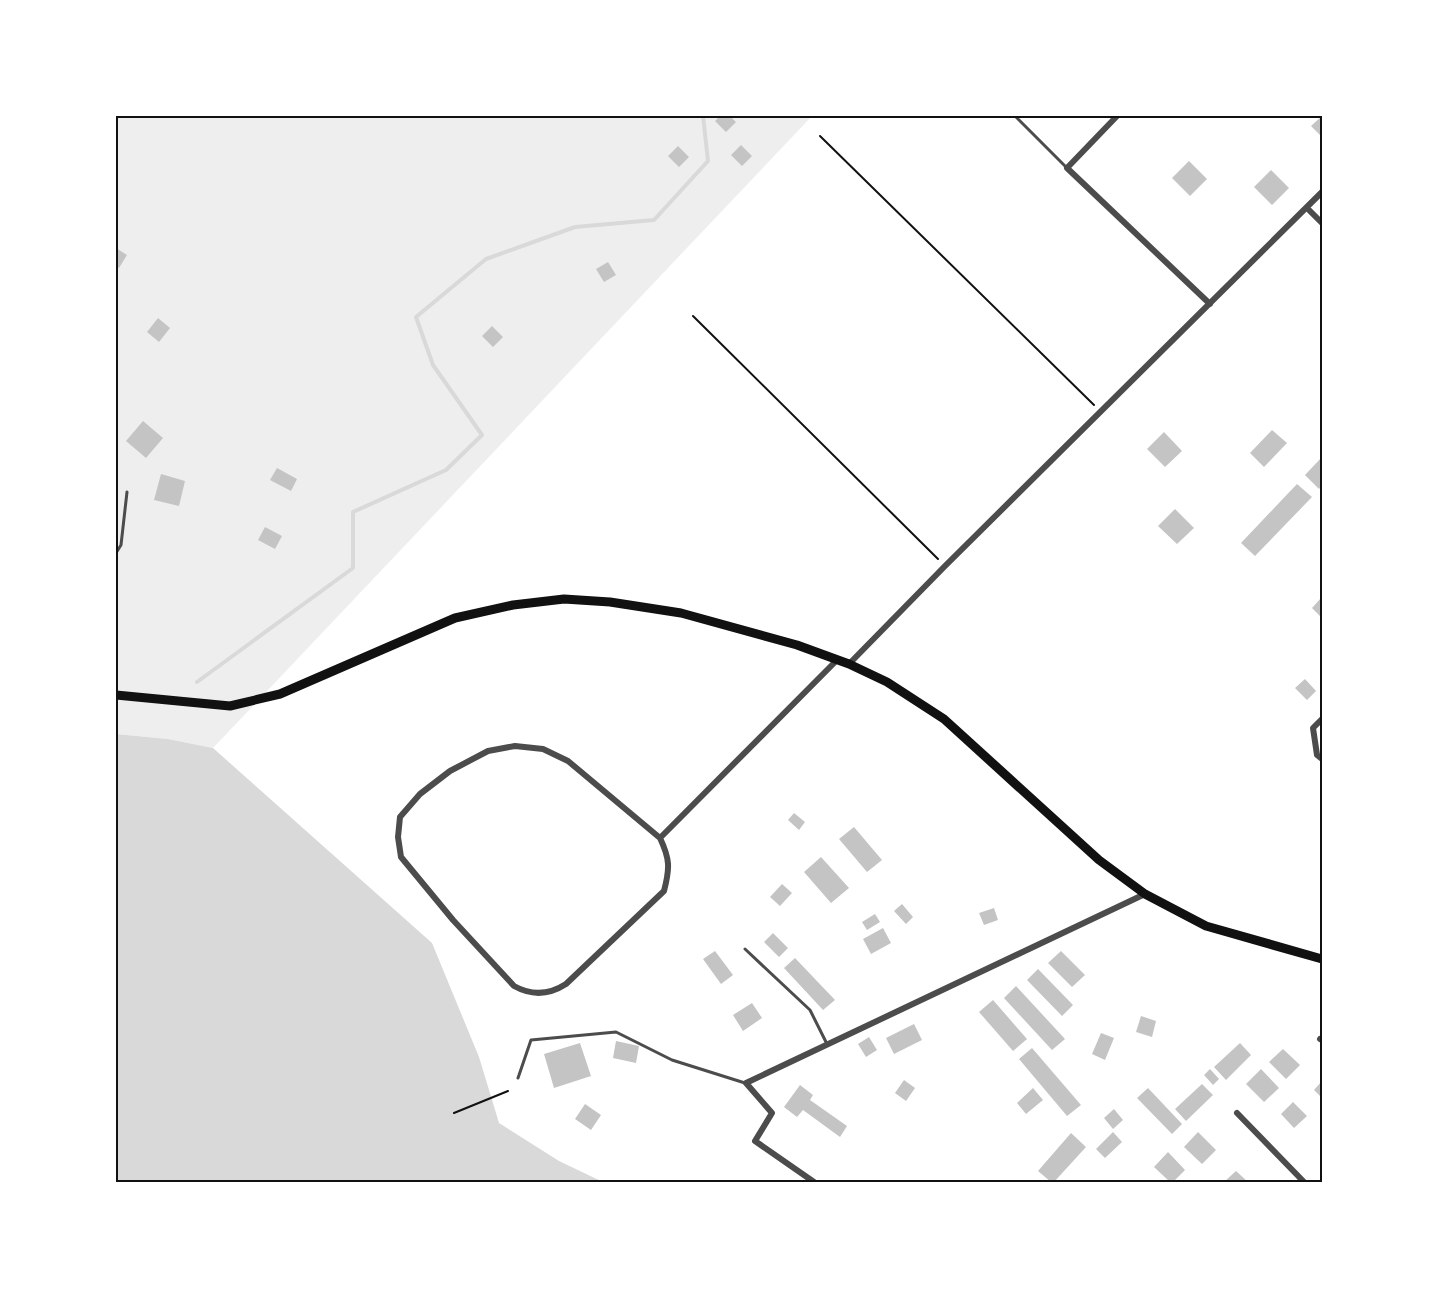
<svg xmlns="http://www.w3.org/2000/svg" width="1438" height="1298" font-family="Figtree,sans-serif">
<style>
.green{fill:#eee}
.water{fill:#d9d9d9}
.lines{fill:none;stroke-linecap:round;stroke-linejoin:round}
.stream{stroke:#d9d9d9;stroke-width:4}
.building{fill:#c4c4c4}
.path{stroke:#111;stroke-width:2}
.service{stroke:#4c4c4c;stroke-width:3}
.minor{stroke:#4c4c4c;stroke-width:6}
.primary{stroke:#111;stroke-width:9}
.neatline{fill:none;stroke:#111;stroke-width:2}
</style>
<rect width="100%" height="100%" fill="#fff"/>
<path class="green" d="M 116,116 L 812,116 L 213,748 L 168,739 L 116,734 Z"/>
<path class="water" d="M 116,734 L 168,739 L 213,748 L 432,943 L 479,1057 L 499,1123 L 559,1161 L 603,1182 L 116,1182 Z"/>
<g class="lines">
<path class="stream" d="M 197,682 L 353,568 L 353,512 L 446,470 L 482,435 L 433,365 L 416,317 L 486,259 L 575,227 L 654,220 L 708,161 L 703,116"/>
</g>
<path class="building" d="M 720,116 L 730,116 L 736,122 L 726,132 L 715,121 Z
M 1322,116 L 1322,137 L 1311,126 Z
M 741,145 L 752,156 L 742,166 L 731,155 Z
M 678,146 L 689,157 L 679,167 L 668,156 Z
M 1189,161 L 1207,179 L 1190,196 L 1172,178 Z
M 1271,170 L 1289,188 L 1272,205 L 1254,187 Z
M 116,248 L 127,255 L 119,268 L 116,266 Z
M 608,262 L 616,275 L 604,282 L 596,269 Z
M 158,318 L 170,328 L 159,342 L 147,332 Z
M 492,326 L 503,337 L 493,347 L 482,336 Z
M 143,421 L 163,438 L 146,458 L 126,441 Z
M 1272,430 L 1287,443 L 1264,467 L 1250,453 Z
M 1164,432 L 1182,451 L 1165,467 L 1147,449 Z
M 1322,457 L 1322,485 L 1319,489 L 1305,475 Z
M 277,468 L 297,479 L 291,491 L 270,480 Z
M 161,474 L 185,481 L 179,506 L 154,500 Z
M 1297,484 L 1312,497 L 1255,556 L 1241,543 Z
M 1175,509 L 1194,528 L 1177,544 L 1158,526 Z
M 265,527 L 282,536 L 275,549 L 258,540 Z
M 1321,598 L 1322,600 L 1322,618 L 1312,608 Z
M 1305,679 L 1316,691 L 1307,700 L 1295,688 Z
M 794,813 L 805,822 L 799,830 L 788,820 Z
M 854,827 L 882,860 L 867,872 L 839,839 Z
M 821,857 L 849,888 L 831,903 L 804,872 Z
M 782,884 L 792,893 L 780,906 L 770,897 Z
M 902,904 L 913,917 L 906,924 L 894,911 Z
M 994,908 L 998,920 L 984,925 L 979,913 Z
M 875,914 L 880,922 L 867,930 L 862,922 Z
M 883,928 L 891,943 L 871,954 L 863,939 Z
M 773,933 L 788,948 L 779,957 L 764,942 Z
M 715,951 L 733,975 L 721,984 L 703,959 Z
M 1061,951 L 1085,975 L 1072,987 L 1048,963 Z
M 795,958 L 835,1000 L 823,1010 L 784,968 Z
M 1038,969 L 1073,1005 L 1062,1016 L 1027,980 Z
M 1016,986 L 1065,1039 L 1052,1050 L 1004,998 Z
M 993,1000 L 1027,1039 L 1013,1051 L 979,1012 Z
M 752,1003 L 762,1018 L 743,1031 L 733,1015 Z
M 1141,1016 L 1156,1021 L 1152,1037 L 1136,1032 Z
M 914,1024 L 922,1040 L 894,1054 L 886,1038 Z
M 1101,1033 L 1114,1038 L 1105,1060 L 1092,1054 Z
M 869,1037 L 877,1050 L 866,1057 L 858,1044 Z
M 616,1041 L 639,1046 L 636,1063 L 613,1058 Z
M 580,1043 L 591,1076 L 554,1088 L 544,1054 Z
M 1240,1043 L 1251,1055 L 1226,1080 L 1214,1067 Z
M 1032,1048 L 1081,1105 L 1067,1116 L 1019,1059 Z
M 1283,1049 L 1300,1065 L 1286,1079 L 1269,1062 Z
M 1210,1069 L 1219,1079 L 1213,1085 L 1204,1075 Z
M 1261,1069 L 1279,1088 L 1264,1102 L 1246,1084 Z
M 904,1080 L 915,1088 L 906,1101 L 895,1093 Z
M 1322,1081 L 1322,1098 L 1314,1090 Z
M 1202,1084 L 1213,1095 L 1186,1121 L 1175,1109 Z
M 800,1085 L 813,1095 L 810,1100 L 847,1126 L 840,1137 L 803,1110 L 797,1117 L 784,1107 Z
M 1033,1088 L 1043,1100 L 1026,1114 L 1017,1103 Z
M 1148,1088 L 1182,1124 L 1172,1134 L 1137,1098 Z
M 1293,1102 L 1307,1116 L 1294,1128 L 1281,1114 Z
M 585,1104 L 601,1115 L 591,1130 L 575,1119 Z
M 1114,1109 L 1123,1120 L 1113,1129 L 1104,1118 Z
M 1113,1132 L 1122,1142 L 1105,1158 L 1096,1149 Z
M 1198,1132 L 1216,1150 L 1202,1164 L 1184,1147 Z
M 1071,1133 L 1086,1147 L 1054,1182 L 1051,1182 L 1038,1171 Z
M 1168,1152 L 1185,1170 L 1173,1182 L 1170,1182 L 1154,1167 Z
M 1236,1171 L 1248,1182 L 1224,1182 Z"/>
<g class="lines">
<path class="path" d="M 820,136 L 1094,405
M 693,316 L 938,559
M 454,1113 L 508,1091"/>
<path class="service" d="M 1015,116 L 1066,167
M 116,553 L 121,545 L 127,492
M 745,949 L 810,1010 L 827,1044
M 518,1078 L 531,1040 L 616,1032 L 672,1060 L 745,1083"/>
<path class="minor" d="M 1117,116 L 1067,168 L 1210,304
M 1307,208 L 1322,223
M 849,664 L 945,566 L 1322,192
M 1322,719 L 1313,728 L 1317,755 L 1322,759
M 660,838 C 670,859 670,868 664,891 L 566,984 C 549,995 532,996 514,986 L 453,920 L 401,857 L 398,837 L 400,817 L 420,794 L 450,771 L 488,751 L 515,746 L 543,749 L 568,761 L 660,838 L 837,660
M 1320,1039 L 1322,1040
M 1237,1113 L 1304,1182
M 814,1182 L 755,1141 L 772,1113 L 746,1083 L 1145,894"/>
<path class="primary" d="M 116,695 L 230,706 L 280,694 L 455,618 L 513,605 L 564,599 L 610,602 L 681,613 L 797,645 L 849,664 L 887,682 L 944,719 L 1099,860 L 1145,894 L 1206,926 L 1322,959"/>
</g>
<rect width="1438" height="1298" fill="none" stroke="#ffffff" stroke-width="234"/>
<rect x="117" y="117" width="1204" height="1064" class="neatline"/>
</svg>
